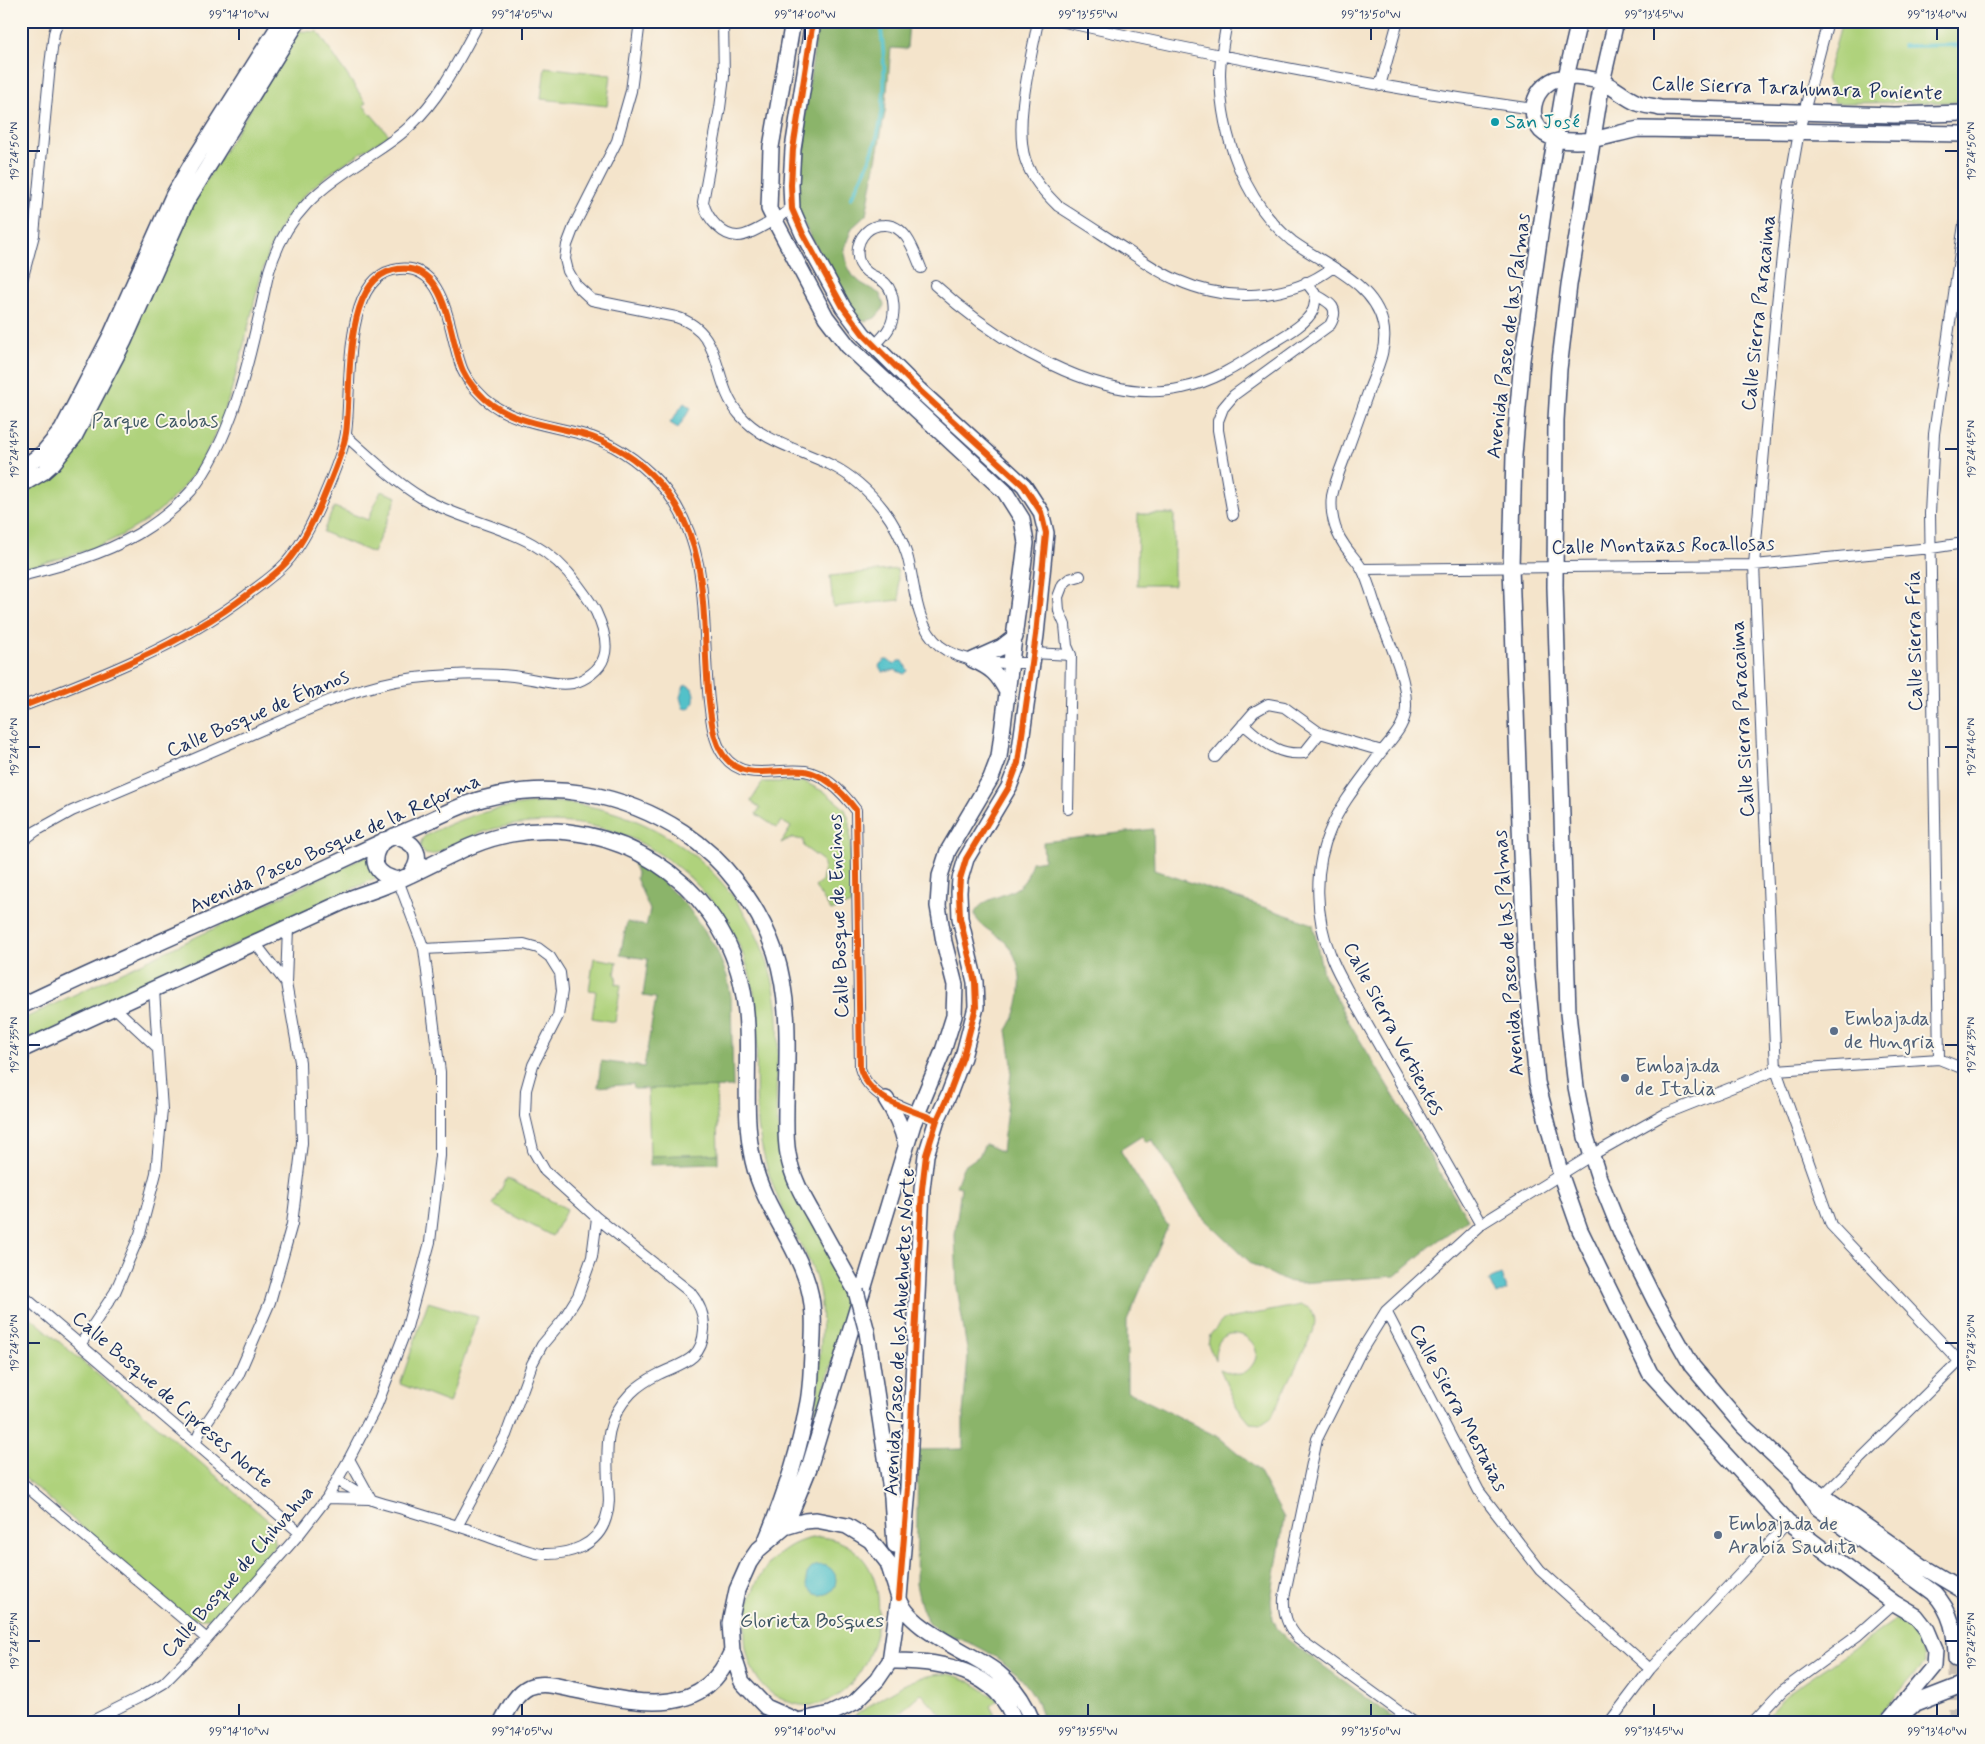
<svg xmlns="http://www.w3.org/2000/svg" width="1985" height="1744" font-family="Mynerve,sans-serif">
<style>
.green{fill:#afd27b;stroke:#65806c}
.forest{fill:#8bb46b;stroke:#537264}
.water{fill:#53c1c9;stroke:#377894}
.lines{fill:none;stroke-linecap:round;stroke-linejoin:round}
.stream{stroke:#53c1c9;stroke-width:4}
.secondary-tunnel{stroke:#c9c0b5;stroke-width:15;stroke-dasharray:15 8;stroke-linecap:butt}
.street-casing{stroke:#3c4a6e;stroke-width:12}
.secondary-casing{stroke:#3c4a6e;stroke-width:18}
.street{stroke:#fff;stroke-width:10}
.secondary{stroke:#fff;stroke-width:15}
.secondary-bridge-casing{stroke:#3c4a6e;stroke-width:18;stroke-linecap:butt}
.secondary-bridge{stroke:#fff;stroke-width:15}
.cycleway-casing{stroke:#fbf7ec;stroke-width:9}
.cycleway{stroke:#e8590c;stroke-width:6}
.ticks{fill:none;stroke:#1b2f5e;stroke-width:2}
.culture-dot{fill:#0f9aa8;stroke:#fbf7ec;stroke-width:2}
.service-dot{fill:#5c6f8a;stroke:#fbf7ec;stroke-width:2}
.labels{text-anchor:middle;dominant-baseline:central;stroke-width:4;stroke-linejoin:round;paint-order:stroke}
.street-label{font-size:20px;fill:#1b2f5e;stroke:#fbf7ec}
.culture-label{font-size:20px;fill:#0d838f;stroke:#fbf7ec;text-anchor:start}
.park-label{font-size:20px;fill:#405865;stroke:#fbf7ec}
.service-label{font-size:20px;fill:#4e5e75;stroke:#fbf7ec;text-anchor:start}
.neatline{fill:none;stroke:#1b2f5e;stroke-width:2}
.ticks-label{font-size:12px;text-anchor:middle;fill:#1b2f5e}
</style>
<rect width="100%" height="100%" fill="#fbf7ec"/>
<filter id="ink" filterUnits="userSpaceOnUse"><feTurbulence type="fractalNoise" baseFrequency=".02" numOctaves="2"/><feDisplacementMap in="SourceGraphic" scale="10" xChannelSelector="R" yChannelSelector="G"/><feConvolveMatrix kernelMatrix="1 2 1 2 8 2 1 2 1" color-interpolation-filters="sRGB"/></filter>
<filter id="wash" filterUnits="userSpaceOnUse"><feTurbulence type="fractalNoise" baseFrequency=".0096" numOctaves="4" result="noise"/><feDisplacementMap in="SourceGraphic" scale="20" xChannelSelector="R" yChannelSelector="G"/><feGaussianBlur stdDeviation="1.12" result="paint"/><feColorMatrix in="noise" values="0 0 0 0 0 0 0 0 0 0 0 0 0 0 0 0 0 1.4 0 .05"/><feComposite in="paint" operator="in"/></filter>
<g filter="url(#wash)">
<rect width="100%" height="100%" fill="#f4e4cb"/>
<path class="green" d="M 1842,21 L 1964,21 L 1964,102 L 1835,103 L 1826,79 Z
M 299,31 L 318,32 L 366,103 L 363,105 L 389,135 C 355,157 315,178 291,211 C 266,244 259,284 249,324 C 224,424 205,501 101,545 C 75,555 48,562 21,569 L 21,491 L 35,484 L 191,205 Z
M 545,67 L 611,75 L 607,106 L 541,99 Z
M 381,491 L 397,497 L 373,553 L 323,532 L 334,507 L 368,520 Z
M 1138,514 L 1174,514 L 1174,585 L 1137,585 Z
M 897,569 L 900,600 L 833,607 L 830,576 Z
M 763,782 L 805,782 L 826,793 L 845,809 L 850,822 L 851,904 L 831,911 L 815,887 L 822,881 L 824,870 L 822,860 L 804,847 L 803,840 L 793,838 L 781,843 L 791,827 L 781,821 L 777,828 L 756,814 L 760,808 L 751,801 Z
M 553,802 C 667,807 762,891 777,1005 C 782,1049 771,1094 780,1137 C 783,1152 793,1168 800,1182 C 815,1217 830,1251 846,1286 L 850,1298 L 826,1383 L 805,1469 L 801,1466 C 806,1447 812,1428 816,1408 C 819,1391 819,1372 820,1354 C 822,1326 824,1300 814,1273 C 809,1259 801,1246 794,1232 C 779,1204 767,1174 761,1143 C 752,1100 759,1055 756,1011 C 751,934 694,863 623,835 C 582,819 534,819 493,829 C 480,833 467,838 454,844 C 448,847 441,851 434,854 C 430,855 430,855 425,854 L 420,847 L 422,839 L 425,836 C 466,814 507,804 553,802 Z
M 369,855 L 378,877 L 21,1045 L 21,1020 Z
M 594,958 L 617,962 L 615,975 L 617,976 L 616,984 L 621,985 L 615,1022 L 592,1018 L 596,991 L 589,990 Z
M 716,1086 L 718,1154 L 650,1156 L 648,1088 Z
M 507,1178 L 567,1209 L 552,1236 L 493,1205 Z
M 428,1302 L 478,1317 L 449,1403 L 400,1384 Z
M 1301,1305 C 1315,1308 1317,1320 1313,1332 L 1271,1418 L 1262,1424 L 1250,1423 L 1237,1407 L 1220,1369 C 1230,1373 1239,1378 1248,1370 C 1279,1341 1213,1310 1215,1361 L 1208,1344 L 1210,1335 L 1223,1320 Z
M 21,1309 L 270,1522 L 275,1546 L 215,1618 L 188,1618 L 21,1475 Z
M 820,1537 C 922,1548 876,1723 795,1704 C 780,1700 766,1692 758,1679 C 725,1629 757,1541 820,1537 Z
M 1901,1616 L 1919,1631 L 1924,1663 L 1871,1723 L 1761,1723 L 1785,1696 Z
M 947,1674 C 967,1677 982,1689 998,1700 L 990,1706 L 999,1723 L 949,1723 L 921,1693 L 888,1723 L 844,1723 C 875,1703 909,1673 947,1674 Z"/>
<path class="forest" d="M 818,21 L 909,21 L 907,49 L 891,48 L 885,112 L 866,215 L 852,228 L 844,249 L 848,267 L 853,276 L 861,283 L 880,294 L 884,305 L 882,310 L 875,318 L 866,321 L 855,317 L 795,208 L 795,185 Z
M 1153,829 L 1154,870 L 1313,924 L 1323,974 L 1346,1017 L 1468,1219 L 1432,1245 L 1395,1276 L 1300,1283 L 1285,1281 L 1252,1264 L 1201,1216 L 1152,1139 L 1146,1142 L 1142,1136 L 1120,1150 L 1168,1226 L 1127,1321 L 1127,1391 L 1220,1438 L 1258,1470 L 1284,1518 L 1271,1600 L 1273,1620 L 1277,1628 L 1288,1640 L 1401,1723 L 1045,1723 C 1041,1715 1039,1705 1035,1698 C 1022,1674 993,1652 967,1642 C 955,1637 939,1635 930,1623 C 921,1612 919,1597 916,1584 L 918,1450 L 963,1449 L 963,1413 L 968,1356 L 957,1287 L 955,1235 L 961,1187 L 956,1186 L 963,1167 L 979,1156 L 985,1144 L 1002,1152 L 1012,1064 L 1007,1030 C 1023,1006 1027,964 1005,942 C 996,933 976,926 975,913 C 985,894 1013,898 1025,880 C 1028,875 1030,868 1032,862 L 1044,860 L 1043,842 Z
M 633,863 L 654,873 L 687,906 L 716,948 L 727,976 L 731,997 L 733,1087 L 634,1089 L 633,1084 L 598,1087 L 601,1061 L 644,1067 L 656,998 L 643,996 L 648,959 L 620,955 L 627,922 L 646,926 L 650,910 L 636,878 L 637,873 Z
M 718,1154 L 718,1163 L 650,1165 L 650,1156 Z"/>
<path class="water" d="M 684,403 L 691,408 L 678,428 L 670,423 Z
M 885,660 L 888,660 L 894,665 L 898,661 L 903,661 L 908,671 L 904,674 L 895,670 L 883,672 L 879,667 L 880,664 Z
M 687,685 L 692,688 C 695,696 696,704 688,709 L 683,708 L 680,697 L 684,686 Z
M 1501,1275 L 1507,1290 L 1496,1295 L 1489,1280 Z
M806 1580a15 15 0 1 1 30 0a15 15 0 1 1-30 0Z"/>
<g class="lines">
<path class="stream" d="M 1903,46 L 1964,45
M 851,198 C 858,184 866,170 871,156 C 888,113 886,66 880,21"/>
</g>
</g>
<g filter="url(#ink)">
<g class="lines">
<path class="secondary-tunnel" d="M 1956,1723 L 1956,1660"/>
<g class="street-casing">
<path id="street" d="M 640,21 L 631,91 L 623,119 L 617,141 L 575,224 L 567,245 L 565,259 L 568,271 L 576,285 L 592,300 L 676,317 C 725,332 711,381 739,414 C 763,442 799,449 831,465 C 851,475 869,491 883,509 C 893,522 902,539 907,555 C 916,586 914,624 940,646 C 964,665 1002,663 1031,663
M 723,21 L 724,77 L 720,108 L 703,202 C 707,218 724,241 744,235 C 756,232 780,216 792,209
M 1038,21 C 1031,59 1014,122 1025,159 C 1031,178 1044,192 1058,206 C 1082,221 1106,237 1131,253 C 1146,263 1160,273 1177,280 C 1226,302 1288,301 1332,268
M 1060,21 C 1217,56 1374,87 1533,109
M 1227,21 C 1224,39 1220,57 1220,75 C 1221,136 1244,202 1292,241 C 1323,264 1374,282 1383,324 C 1388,346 1378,367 1370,387 C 1362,409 1354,432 1346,454 C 1341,467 1335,481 1332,496 C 1330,511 1334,530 1343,543 C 1348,552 1357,560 1362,569 C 1369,582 1372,597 1377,610 C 1387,639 1406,674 1406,704 C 1407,726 1391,739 1379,755 C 1362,779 1342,802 1331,828 C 1313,867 1315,918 1331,956 C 1335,968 1342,979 1348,991 L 1481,1224
M 1828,21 L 1799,131 L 1789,188 L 1776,314 L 1754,565 L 1776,1070 L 1831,1225 L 1959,1361 L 1964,1364
M 1380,86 L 1398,21
M 21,284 L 34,235 L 50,65 L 54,33 L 58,21
M 935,285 C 993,338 1099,407 1182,388 C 1212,382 1238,366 1263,349 C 1278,339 1306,326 1313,310 C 1315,306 1315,299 1316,295 L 1306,282
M 875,345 C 880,340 886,334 889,328 C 896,317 895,293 886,284 C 881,278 873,277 867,272 C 854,262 855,243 866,232 C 871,227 877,225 884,225 C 906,224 914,251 921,268
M 1233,515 L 1218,430 L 1218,421 L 1223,408 L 1234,395 L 1330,325 C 1340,308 1331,303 1316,295
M 1362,569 L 1754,565 L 1931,548 L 1964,543
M 21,576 C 61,566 102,555 138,534 C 158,522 176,508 191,491 C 237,434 253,341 269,271 C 287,212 319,189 368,157 C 383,147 398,138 411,125 C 442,96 460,57 480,21
M 1033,653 L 1071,655 L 1068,809
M 1071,655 L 1067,646 L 1065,625 L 1059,611 L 1058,597 L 1063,584 L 1069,579 L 1080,576
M 21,707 C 99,677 180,646 247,595 C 260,585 274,576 286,563 C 301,546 313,522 322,501 C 330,481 343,454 346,433 C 352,393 341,282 393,270 C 449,257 448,338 463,371 C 468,382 476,390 485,399 C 515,425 556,425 592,437 C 622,448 648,468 667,492 C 713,552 701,630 709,701 C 711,719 713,741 724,756 C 744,783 777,767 805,771 C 826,775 844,794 856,810 L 860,1068 C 869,1100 908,1109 937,1120
M 1243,724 C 1263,740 1276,756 1304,753 L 1320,733
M 1215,757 L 1254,712 L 1268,704 L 1284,707 L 1320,733 L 1382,751
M 21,842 L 36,831 L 72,811 C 132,786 192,760 252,734 C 308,710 353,686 415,678 C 444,675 484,673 513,676 C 532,678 554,686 573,683 C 585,680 600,670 604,657 C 609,643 602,625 596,612 C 591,602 584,593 578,585 C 536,526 479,530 422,498 C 394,481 370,457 346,436
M 255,943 L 286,983
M 114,1007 L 157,1047
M 1939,1059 L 1930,514 L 1934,434 L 1964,224
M 21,1075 L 25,1049
M 21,1294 L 300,1533
M 1386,1311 L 1479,1491 L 1540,1570 L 1650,1669
M 80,1345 L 115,1292 L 140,1234 L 156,1173 L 162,1110 L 154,990
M 195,1443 L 200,1432 L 238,1376 L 270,1302 L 292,1224 L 302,1143 L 300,1062 L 286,983 L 288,927
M 349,1459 L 371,1499
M 337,1480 C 348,1486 359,1493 370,1499 C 381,1504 394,1506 406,1510 C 431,1518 456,1525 481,1534 C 496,1539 529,1553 542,1554 C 569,1555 598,1546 606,1518 C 610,1507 609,1496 608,1485 C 607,1448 603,1422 631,1393 C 639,1385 649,1379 659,1374 C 682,1363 702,1361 704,1330 C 705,1315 699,1303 690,1292 L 597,1218 L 545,1171 L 533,1150 L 525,1116 L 526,1090 L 533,1065 L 558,1016 L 562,991 L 560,973 L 550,957 L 538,948 L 524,944 L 424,949
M 21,1482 L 207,1639
M 1824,1495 L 1963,1358
M 327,1498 L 370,1499
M 458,1525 L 506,1435 L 532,1364 L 542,1345 L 563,1320 L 578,1296 L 592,1257 L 597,1218
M 88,1723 L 142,1696 L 164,1683 L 207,1639 L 300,1533 L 327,1498 L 349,1459 L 377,1405 L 407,1327 L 430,1242 L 440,1156 L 440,1072 L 424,949 L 398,880
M 336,1723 L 337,1722
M 1415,1723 L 1298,1638 C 1287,1626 1283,1614 1284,1598 L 1317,1439 L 1361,1351 L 1386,1311 L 1481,1224 L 1592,1155 L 1665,1114 L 1776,1070 L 1939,1059 L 1964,1069
M 1609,1723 L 1650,1669 L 1788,1523
M 1752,1723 L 1783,1690 L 1857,1636 L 1894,1603"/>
</g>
<g class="secondary-casing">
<path id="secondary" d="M 813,21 L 793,149 L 791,185 L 792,209 L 803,234 L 843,307 L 863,334 L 919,390 L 1024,486 L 1041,512 L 1046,533 L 1036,635 L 1018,763 L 1009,787 L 966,859 L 960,879 L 959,892 L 960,918 L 975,982 L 976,1007 L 963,1057 L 949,1094 L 937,1120 L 926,1155 L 922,1189 L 908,1488 L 899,1598
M 1579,21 L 1566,77 L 1544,206 L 1522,360 L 1514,455 L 1511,567 L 1521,853 L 1526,968 L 1537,1082 L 1561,1176 L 1580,1230 L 1650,1373 L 1788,1523 L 1894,1603 L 1916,1616 L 1927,1630 L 1935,1649 L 1934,1666 L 1887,1723
M 1616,21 L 1602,82 L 1569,285 L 1559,369 L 1556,420 L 1555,587 L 1568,1013 L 1576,1087 L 1586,1137 L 1599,1178 L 1622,1235 L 1655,1301 L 1692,1366 L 1743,1426 L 1798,1478 L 1925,1568 L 1964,1591
M 1964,113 L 1894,115 L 1660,108 C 1653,106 1645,106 1638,103 C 1625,98 1615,87 1602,82 C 1592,79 1578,77 1568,77 C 1530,77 1519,131 1557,139 C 1586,146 1611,134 1639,129 L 1964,134
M 21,469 L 43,453 L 62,430 L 111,335 L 173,196 L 191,165 L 282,21
M 21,485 L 43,472 L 53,463 L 74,437 L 124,341 L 186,202 L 298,21
M 973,660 C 991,668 998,674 1007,692
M 973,660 L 1002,647 L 1015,637
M 394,836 C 416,842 425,856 410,875
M 384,840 C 367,860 375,875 398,880
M 21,1006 C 106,965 193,928 279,889 C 323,870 365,849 408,830 C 433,820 456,806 482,799 C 551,780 623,793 683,832 C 725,860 758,904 775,952 C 791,1001 787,1054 786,1105 C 786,1121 785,1138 788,1154 C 792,1179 805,1200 817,1221 C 830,1245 843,1268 856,1291
M 21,1050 L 354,897 C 369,892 384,887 399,880 C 436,864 471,841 511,834 C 613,815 717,880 741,981 C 755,1040 740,1102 753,1161 C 763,1205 791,1236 805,1276 C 815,1302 814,1327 812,1354 C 811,1372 811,1390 807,1407 C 799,1453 783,1500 765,1543
M 886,1099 C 896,1114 902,1128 906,1145
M 867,1332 L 892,1497 L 895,1545
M 1801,1484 L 1818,1508 L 1934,1593 C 1952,1612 1956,1634 1956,1660
M 816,1520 L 847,1526 L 870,1540 L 888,1563 L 899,1598 L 890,1661 L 877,1680 L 855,1702 L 830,1714 L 798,1721 L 766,1707 L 742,1682 L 732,1651 L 730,1623 L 737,1590 L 749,1563 L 758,1550 L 785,1527 L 805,1521 Z
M 785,1527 L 809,1468 L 913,1124 L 943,1051 L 954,1016 L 955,985 L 944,942 L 938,906 L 940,876 L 948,851 L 991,778 L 999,757 L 1026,543 L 1022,519 L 1005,492 L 848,346 L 826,317 L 774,219 L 769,209 L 771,147 L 793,21
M 898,1595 C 905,1629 972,1652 998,1673 C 1015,1687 1025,1702 1033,1723
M 890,1661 C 939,1660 999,1670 1015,1723
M 1903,1714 L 1915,1703 L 1964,1684
M 501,1723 C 508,1710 516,1693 529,1687 C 543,1681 561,1687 575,1690 C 634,1702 702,1722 732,1651
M 1960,1723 L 1964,1721"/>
</g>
<use href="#street" class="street"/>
<use href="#secondary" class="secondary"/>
<g class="secondary-bridge-casing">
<path id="secondary-bridge" d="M 856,1291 L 867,1332"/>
</g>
<use href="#secondary-bridge" class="secondary-bridge"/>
<g class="cycleway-casing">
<path id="cycleway" d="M 813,21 L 793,149 L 791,185 L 792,209 L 803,234 L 843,307 L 863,334 L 919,390 L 1024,486 L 1041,512 L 1046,533 L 1036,635 L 1018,763 L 1009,787 L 966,859 L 960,879 L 959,892 L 960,918 L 975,982 L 976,1007 L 963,1057 L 949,1094 L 937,1120 L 926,1155 L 922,1189 L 908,1488 L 899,1598
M 21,707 C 99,677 180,646 247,595 C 260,585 274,576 286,563 C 301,546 313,522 322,501 C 330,481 343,454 346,433 C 352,393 341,282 393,270 C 449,257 448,338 463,371 C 468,382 476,390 485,399 C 515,425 556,425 592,437 C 622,448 648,468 667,492 C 713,552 701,630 709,701 C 711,719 713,741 724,756 C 744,783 777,767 805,771 C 826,775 844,794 856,810 L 860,1068 C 869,1100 908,1109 937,1120"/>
</g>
<use href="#cycleway" class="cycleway"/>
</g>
</g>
<path class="ticks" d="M 239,28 L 239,40M 522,28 L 522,40M 805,28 L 805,40M 1088,28 L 1088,40M 1371,28 L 1371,40M 1654,28 L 1654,40M 1937,28 L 1937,40M 28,151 L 40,151M 1945,151 L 1958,151M 28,449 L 40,449M 1945,449 L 1958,449M 28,747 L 40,747M 1945,747 L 1958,747M 28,1045 L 40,1045M 1945,1045 L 1958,1045M 28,1343 L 40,1343M 1945,1343 L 1958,1343M 28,1641 L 40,1641M 1945,1641 L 1958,1641M 239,1704 L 239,1716M 522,1704 L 522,1716M 805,1704 L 805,1716M 1088,1704 L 1088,1716M 1371,1704 L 1371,1716M 1654,1704 L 1654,1716M 1937,1704 L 1937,1716"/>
<circle class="culture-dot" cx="1495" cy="122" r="5"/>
<g class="service-dot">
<circle cx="1834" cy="1031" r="5"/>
<circle cx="1625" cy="1078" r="5"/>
<circle cx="1718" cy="1535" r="5"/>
</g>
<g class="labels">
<g class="street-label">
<text transform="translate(1797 89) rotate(2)">Calle Sierra Tarahumara Poniente</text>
<text transform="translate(1759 313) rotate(-84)">Calle Sierra Paracaima</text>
<text transform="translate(1509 336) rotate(-83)">Avenida Paseo de las Palmas</text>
<text transform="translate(1663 546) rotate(-1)">Calle Montañas Rocallosas</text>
<text transform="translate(1915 641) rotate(-91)">Calle Sierra Fría</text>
<text transform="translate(258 714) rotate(-23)">Calle Bosque de Ébanos</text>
<text transform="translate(1743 719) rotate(-93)">Calle Sierra Paracaima</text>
<text transform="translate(335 844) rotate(-24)">Avenida Paseo Bosque de la Reforma</text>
<text transform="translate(839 916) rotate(-92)">Calle Bosque de Encinos</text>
<text transform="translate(1509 953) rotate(-94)">Avenida Paseo de las Palmas</text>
<text transform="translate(1393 1029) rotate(62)">Calle Sierra Vertientes</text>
<text transform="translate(900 1332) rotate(-87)">Avenida Paseo de los Ahuehuetes Norte</text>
<text transform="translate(172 1400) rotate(41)">Calle Bosque de Cipreses Norte</text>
<text transform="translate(1458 1408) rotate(62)">Calle Sierra Mestañas</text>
<text transform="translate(238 1572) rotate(-49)">Calle Bosque de Chihuahua</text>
</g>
<g class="culture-label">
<text x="1505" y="122">San José</text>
</g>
<g class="park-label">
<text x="155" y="421">Parque Caobas</text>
<text x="812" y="1621">Glorieta Bosques</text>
</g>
<g class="service-label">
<text x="1844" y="1019">Embajada<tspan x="1844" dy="23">de Hungria</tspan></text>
<text x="1635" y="1066">Embajada<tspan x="1635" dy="23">de Italia</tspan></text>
<text x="1728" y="1524">Embajada de<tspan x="1728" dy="23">Arabia Saudita</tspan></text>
</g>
</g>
<rect width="1985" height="1744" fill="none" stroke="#fbf7ec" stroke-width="55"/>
<rect x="28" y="28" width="1930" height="1688" class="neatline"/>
<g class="ticks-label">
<text x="239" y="18">99°14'10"W</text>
<text x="522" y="18">99°14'05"W</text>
<text x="805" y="18">99°14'00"W</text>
<text x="1088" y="18">99°13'55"W</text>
<text x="1371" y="18">99°13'50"W</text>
<text x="1654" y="18">99°13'45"W</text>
<text x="1937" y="18">99°13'40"W</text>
<text transform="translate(14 151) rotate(-90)" y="4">19°24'50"N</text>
<text transform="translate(1971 151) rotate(-90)" y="4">19°24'50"N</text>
<text transform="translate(14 449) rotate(-90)" y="4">19°24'45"N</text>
<text transform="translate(1971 449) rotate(-90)" y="4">19°24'45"N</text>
<text transform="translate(14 747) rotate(-90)" y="4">19°24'40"N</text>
<text transform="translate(1971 747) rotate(-90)" y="4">19°24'40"N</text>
<text transform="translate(14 1045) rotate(-90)" y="4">19°24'35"N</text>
<text transform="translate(1971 1045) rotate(-90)" y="4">19°24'35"N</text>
<text transform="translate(14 1343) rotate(-90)" y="4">19°24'30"N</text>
<text transform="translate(1971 1343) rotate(-90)" y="4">19°24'30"N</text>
<text transform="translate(14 1641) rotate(-90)" y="4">19°24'25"N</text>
<text transform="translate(1971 1641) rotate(-90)" y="4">19°24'25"N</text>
<text x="239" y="1735">99°14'10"W</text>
<text x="522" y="1735">99°14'05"W</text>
<text x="805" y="1735">99°14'00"W</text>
<text x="1088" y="1735">99°13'55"W</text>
<text x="1371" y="1735">99°13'50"W</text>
<text x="1654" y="1735">99°13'45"W</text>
<text x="1937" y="1735">99°13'40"W</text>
</g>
</svg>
